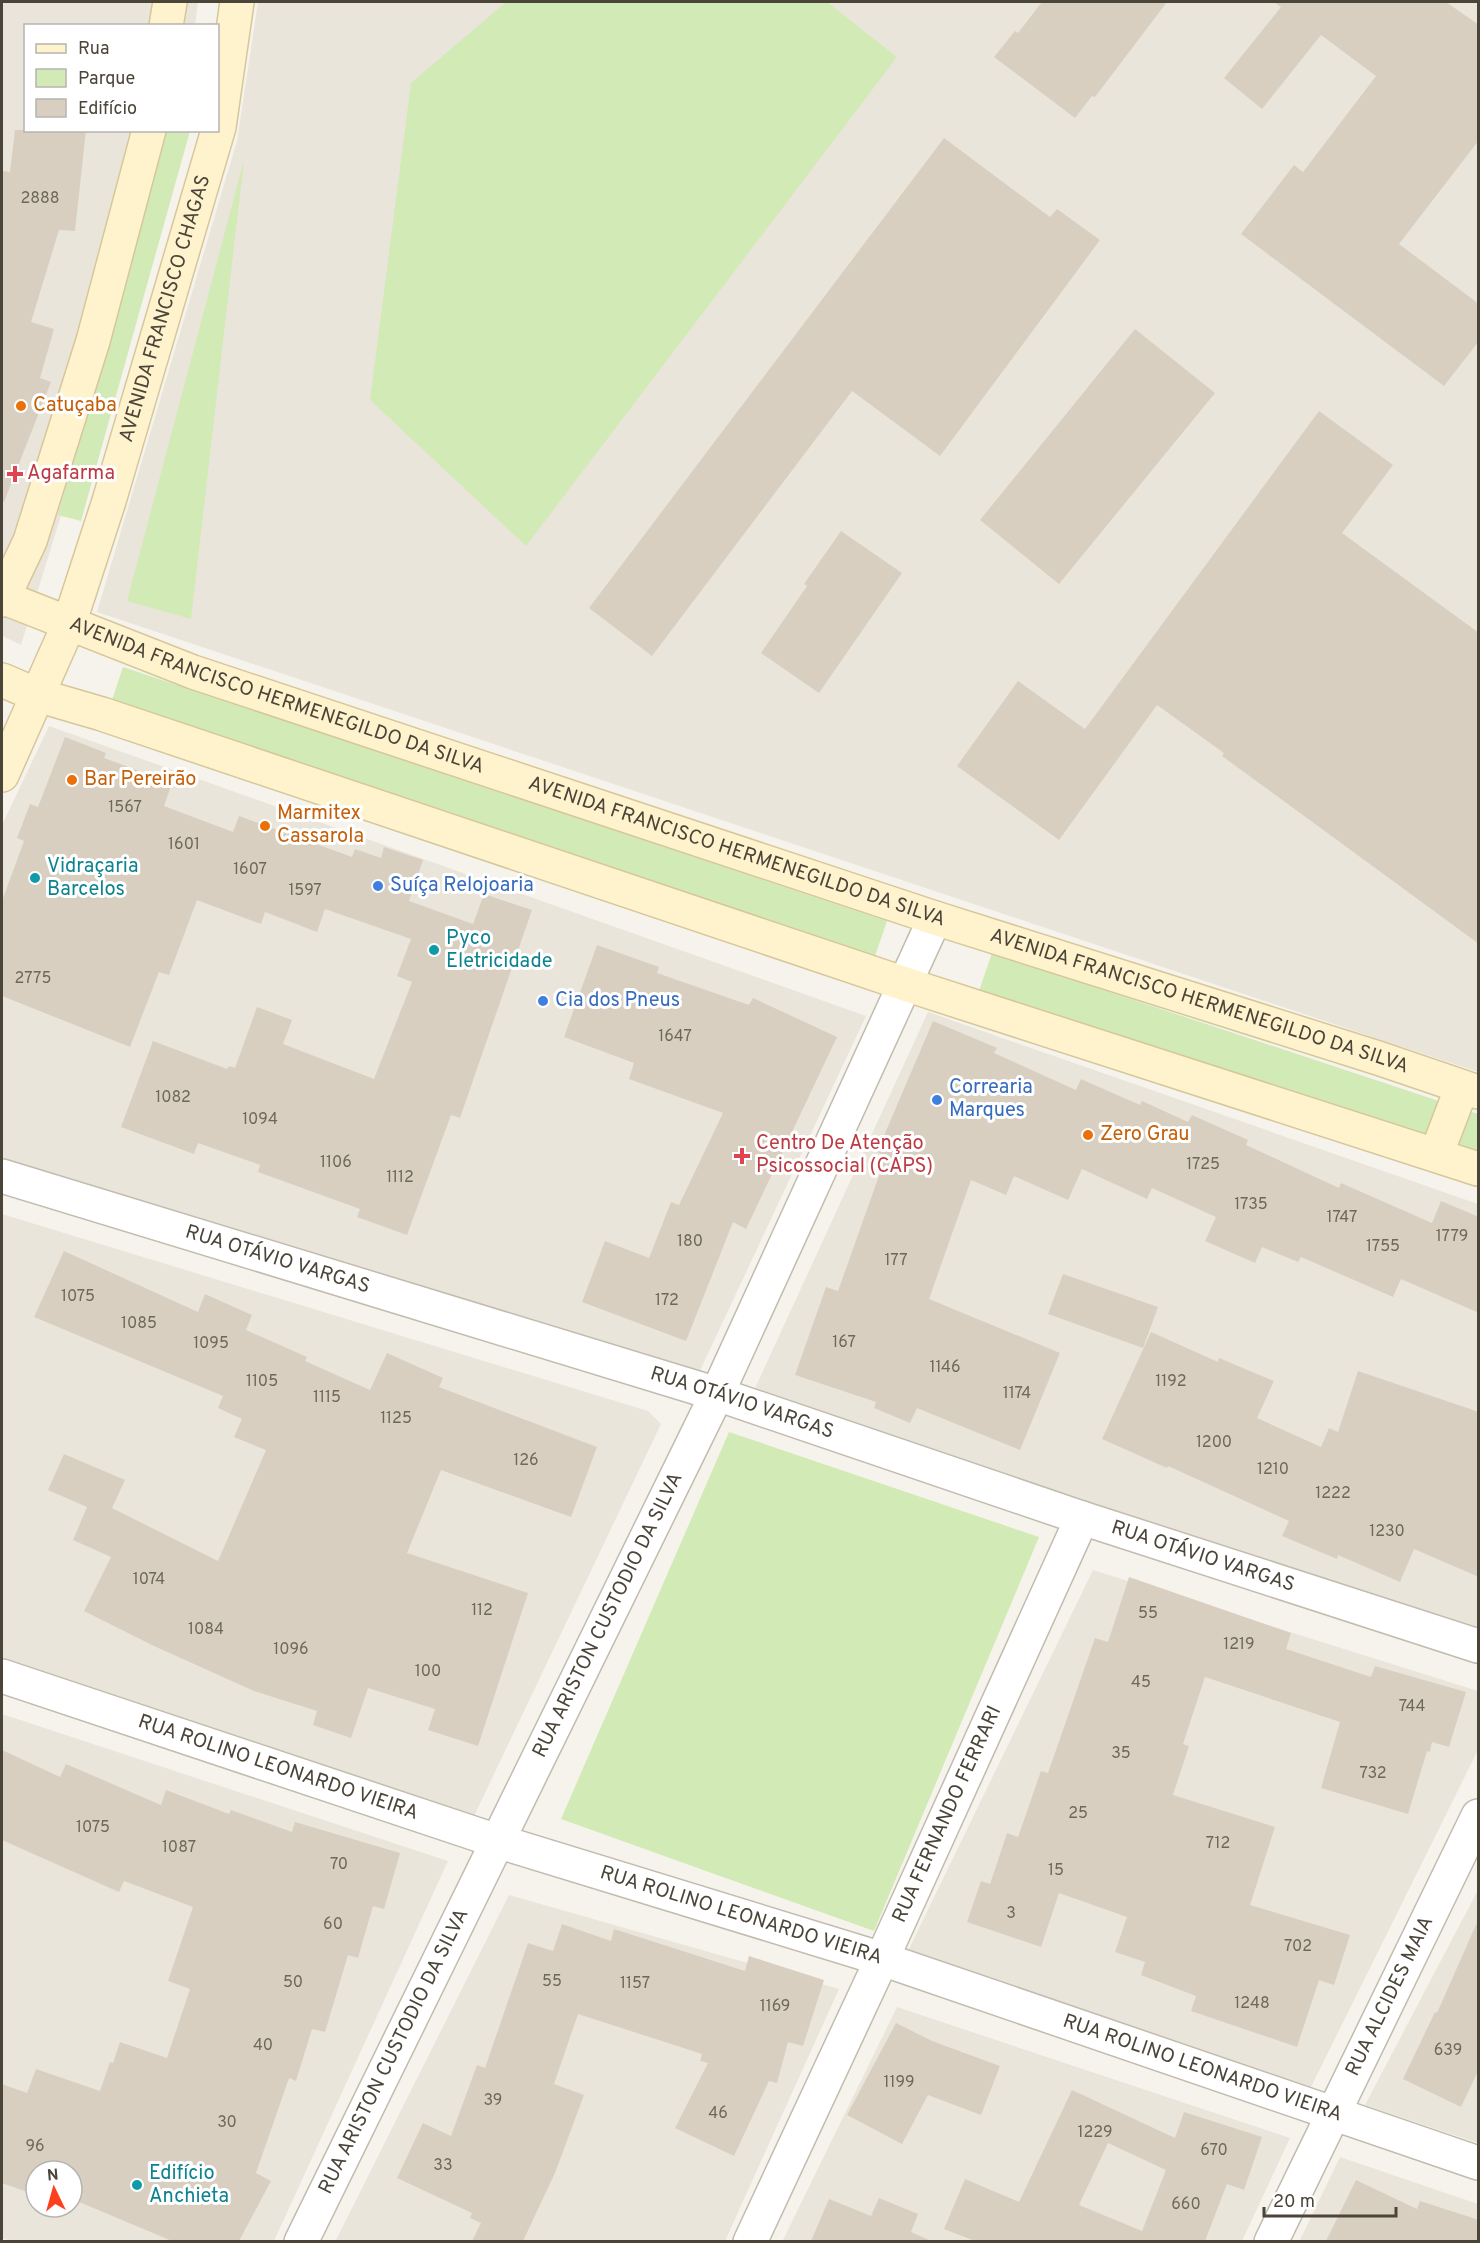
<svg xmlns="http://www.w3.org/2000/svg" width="1480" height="2243" font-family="Overpass,sans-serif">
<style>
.residential{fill:#eae5da;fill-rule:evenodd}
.green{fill:#d2eab5}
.building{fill:#d8cfc1;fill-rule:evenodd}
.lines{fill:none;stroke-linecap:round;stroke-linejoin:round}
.street-casing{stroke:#c2bbae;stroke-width:36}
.secondary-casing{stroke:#d6c79b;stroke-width:36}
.street{stroke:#fff;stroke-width:33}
.secondary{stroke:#fff3cd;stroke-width:33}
.food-dot{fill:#e8710a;stroke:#fff;stroke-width:2}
.health-dot{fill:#e0444e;stroke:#fff;stroke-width:2}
.culture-dot{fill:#0f9aa8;stroke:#fff;stroke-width:2}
.shop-dot{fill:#3f7fe0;stroke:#fff;stroke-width:2}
.labels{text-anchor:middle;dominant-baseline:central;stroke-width:6;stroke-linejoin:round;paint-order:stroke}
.number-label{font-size:16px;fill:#6e675b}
.street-label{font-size:20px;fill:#4b4439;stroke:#fff}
.food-label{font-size:20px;fill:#c56008;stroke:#fff;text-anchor:start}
.health-label{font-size:20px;fill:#be3a42;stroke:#fff;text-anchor:start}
.culture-label{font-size:20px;fill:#0d838f;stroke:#fff;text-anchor:start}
.shop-label{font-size:20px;fill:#366cbe;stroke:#fff;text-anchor:start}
</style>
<rect width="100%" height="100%" fill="#f6f3ec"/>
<path class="residential" d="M 2,2 L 198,2 L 195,25 L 26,26 L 26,130 L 180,131 L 21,645 L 2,636 Z
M 258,2 L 1478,2 L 1478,1072 L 97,612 L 237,141 Z
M 49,726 L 866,1016 L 698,1375 L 2,1168 L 2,825 Z
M 928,1012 L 1478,1204 L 1478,1631 L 751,1397 Z
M 2,1214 L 648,1411 L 661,1424 L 474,1816 L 2,1662 Z
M 1093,1570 L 1478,1691 L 1478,1750 L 1311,2087 L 905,1957 Z
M 2,1714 L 448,1861 L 274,2241 L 14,2242 L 2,2238 ZM 36,2171 L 72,2171 L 72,2207 L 36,2207 Z
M 1478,1890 L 1478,2143 L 1365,2105 Z
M 509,1895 L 839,1989 L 725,2241 L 335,2242 Z
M 897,2007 L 1290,2138 L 1242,2241 L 782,2242 Z
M 1340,2157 L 1478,2204 L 1478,2241 L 1299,2242 Z"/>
<path class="green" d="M 506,2 L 827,2 L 897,57 L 526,546 L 370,400 L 411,83 Z
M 166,131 L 190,131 L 81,521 L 58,515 Z
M 244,160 L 191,619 L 127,601 Z
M 123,667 L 887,921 L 874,959 L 110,706 Z
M 992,953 L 1478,1114 L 1478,1157 L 979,991 Z
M 729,1432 L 1039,1537 L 874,1931 L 561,1819 Z"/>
<path class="building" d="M 1042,2 L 1167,2 L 1095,97 L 1092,96 L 1075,118 L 994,57 L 1015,31 L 1018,33 Z
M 1274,2 L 1446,2 L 1479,25 L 1479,140 L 1399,244 L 1479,304 L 1479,341 L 1444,386 L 1241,234 L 1294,165 L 1303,172 L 1376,76 L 1321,35 L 1262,109 L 1224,78 L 1281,7 Z
M 15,130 L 86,130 L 75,231 L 59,230 L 31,322 L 54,329 L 40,378 L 51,382 L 4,502 L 2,502 L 2,171 L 10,172 Z
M 944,138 L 1050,217 L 1057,209 L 1100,240 L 940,456 L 852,391 L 652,656 L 589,608 Z
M 1135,329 L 1215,393 L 1059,584 L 980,520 Z
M 1319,411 L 1393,465 L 1342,533 L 1479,633 L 1479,944 L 1222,756 L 1224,753 L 1157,705 L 1059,840 L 957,766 L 1018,681 L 1085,729 Z
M 841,531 L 902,573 L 819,693 L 761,653 L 807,586 L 804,584 Z
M 65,737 L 106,753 L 104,758 L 172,783 L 164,806 L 233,832 L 239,816 L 352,857 L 355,849 L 381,858 L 384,847 L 423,860 L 409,901 L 473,924 L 484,894 L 532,910 L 460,1118 L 451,1115 L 407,1235 L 357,1217 L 360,1209 L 258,1172 L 260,1165 L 198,1143 L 194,1154 L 121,1127 L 153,1041 L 227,1069 L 229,1066 L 235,1068 L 257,1007 L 292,1020 L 283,1044 L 374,1079 L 412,982 L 397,976 L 411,939 L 325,909 L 317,932 L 265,912 L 261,924 L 197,900 L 169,975 L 159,972 L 130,1047 L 2,996 L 2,901 L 24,841 L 17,838 L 30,804 L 38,807 Z
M 597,945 L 659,967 L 657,973 L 749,1005 L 753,998 L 837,1037 L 746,1229 L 733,1222 L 686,1341 L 582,1302 L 605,1241 L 649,1258 L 671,1202 L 679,1205 L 723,1113 L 629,1079 L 634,1063 L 564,1037 Z
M 933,1021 L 997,1048 L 994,1053 L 1076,1090 L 1081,1079 L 1140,1105 L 1142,1101 L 1188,1122 L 1192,1115 L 1248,1140 L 1246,1145 L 1339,1188 L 1341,1183 L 1432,1223 L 1441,1201 L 1479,1217 L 1479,1313 L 1401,1279 L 1393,1297 L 1301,1257 L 1298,1262 L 1262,1247 L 1255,1263 L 1205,1241 L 1216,1217 L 1152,1188 L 1147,1199 L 1082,1169 L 1068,1200 L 1014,1176 L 1006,1195 L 971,1180 L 929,1299 L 1060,1353 L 1020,1450 L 917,1408 L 910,1423 L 874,1408 L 876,1402 L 795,1375 L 826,1287 L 838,1291 L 886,1156 L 877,1152 Z
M 64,1251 L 198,1312 L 205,1294 L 252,1315 L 246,1330 L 307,1357 L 305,1361 L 370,1390 L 387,1353 L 443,1378 L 439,1387 L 597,1447 L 571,1517 L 441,1470 L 407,1553 L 528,1593 L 478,1746 L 428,1730 L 435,1709 L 368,1688 L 351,1738 L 313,1725 L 317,1711 L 254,1691 L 154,1646 L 84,1611 L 111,1557 L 73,1540 L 87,1507 L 48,1490 L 64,1454 L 125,1480 L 112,1508 L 218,1561 L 266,1450 L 234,1437 L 242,1419 L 218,1408 L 223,1396 L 34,1317 Z
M 1063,1274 L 1158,1307 L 1143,1348 L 1048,1314 Z
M 1151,1332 L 1218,1362 L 1219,1358 L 1274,1381 L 1257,1418 L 1321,1447 L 1329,1428 L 1338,1432 L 1358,1371 L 1479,1412 L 1479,1577 L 1414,1549 L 1400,1582 L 1338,1555 L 1337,1559 L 1282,1536 L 1289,1521 L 1168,1466 L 1167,1468 L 1102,1439 Z
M 1129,1577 L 1291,1633 L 1286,1649 L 1371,1677 L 1375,1666 L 1466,1692 L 1449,1747 L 1432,1742 L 1430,1752 L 1427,1751 L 1408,1814 L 1321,1788 L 1340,1722 L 1205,1677 L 1183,1744 L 1189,1746 L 1173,1795 L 1275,1827 L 1250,1905 L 1350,1935 L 1334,1985 L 1319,1980 L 1297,2047 L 1191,2011 L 1196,1996 L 1141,1975 L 1145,1962 L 1115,1952 L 1127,1917 L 1059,1893 L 1041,1947 L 967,1922 L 981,1881 L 990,1884 L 1007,1833 L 1018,1837 L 1041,1771 L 1048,1773 L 1095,1638 L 1108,1642 Z
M 2,1750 L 60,1777 L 66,1764 L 161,1805 L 166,1790 L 229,1814 L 231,1810 L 292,1832 L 295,1822 L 400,1853 L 384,1909 L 373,1906 L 358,1958 L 348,1955 L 325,2032 L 312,2029 L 296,2081 L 289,2078 L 256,2173 L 271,2181 L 239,2241 L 172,2241 L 72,2199 L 72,2171 L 36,2171 L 36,2195 L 2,2183 L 2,2084 L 27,2093 L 36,2069 L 100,2091 L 110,2062 L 113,2063 L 120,2042 L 167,2058 L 190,1989 L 168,1981 L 193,1907 L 124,1881 L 119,1892 L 2,1840 Z
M 1479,1918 L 1479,2069 L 1461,2107 L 1403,2079 L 1435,2012 L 1437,2013 Z
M 562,1924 L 611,1941 L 614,1929 L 745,1971 L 749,1956 L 824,1980 L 803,2046 L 788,2042 L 777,2083 L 769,2081 L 734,2156 L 675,2128 L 708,2063 L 700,2061 L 702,2054 L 578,2014 L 554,2084 L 584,2095 L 555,2173 L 523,2241 L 472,2241 L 481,2223 L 470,2218 L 472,2213 L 397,2178 L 423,2123 L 451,2136 L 477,2065 L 485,2068 L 528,1943 L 553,1951 Z
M 896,2023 L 932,2041 L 1000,2066 L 981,2115 L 928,2095 L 902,2144 L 847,2115 Z
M 1072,2090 L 1175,2138 L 1184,2112 L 1262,2137 L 1244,2190 L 1227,2184 L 1205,2241 L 975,2241 L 944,2229 L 965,2179 L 1019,2202 ZM 1108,2143 L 1166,2170 L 1142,2231 L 1079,2205 Z
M 1356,2180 L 1417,2209 L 1420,2201 L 1479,2220 L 1479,2241 L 1326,2241 Z
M 879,2198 L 918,2214 L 911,2232 L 929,2240 L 929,2241 L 811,2241 L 829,2199 L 871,2216 Z"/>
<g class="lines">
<g class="street-casing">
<g id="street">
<path id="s1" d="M 2,1176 L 717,1394 L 1082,1518 L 1478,1646"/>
<path id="s2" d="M 2,1676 L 497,1841 L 882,1959 L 1478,2163"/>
<path id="s3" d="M 301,2242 L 717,1394 L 935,918"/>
<path id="s4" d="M 750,2242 L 882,1959 L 1082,1518"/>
<path id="s5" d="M 1271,2242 L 1478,1816"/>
</g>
</g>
<g class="secondary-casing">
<g id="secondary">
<path d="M 166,26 L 170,2"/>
<path id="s6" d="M 2,597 L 193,672 L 935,918 L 1378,1058 L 1478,1092"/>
<path d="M 2,600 L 30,541 L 93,341 L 149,130"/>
<path d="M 2,680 L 37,695 L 102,714 L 905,984 L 1478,1169"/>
<path id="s7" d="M 2,775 L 69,624 L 109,501 L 219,127 L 237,2"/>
<path d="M 1436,1155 L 1462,1087"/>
</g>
</g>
<use href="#street" class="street"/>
<use href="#secondary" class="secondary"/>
</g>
<g class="food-dot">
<circle cx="21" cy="406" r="6"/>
<circle cx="72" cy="780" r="6"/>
<circle cx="265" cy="826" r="6"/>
<circle cx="1088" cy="1135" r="6"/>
</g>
<g class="health-dot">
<path d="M12 465h6v6h6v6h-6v6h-6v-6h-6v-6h6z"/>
<path d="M739 1147h6v6h6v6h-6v6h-6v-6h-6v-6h6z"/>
</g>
<g class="culture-dot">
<circle cx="35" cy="878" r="6"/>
<circle cx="434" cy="950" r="6"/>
<circle cx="137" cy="2185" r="6"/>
</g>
<g class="shop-dot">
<circle cx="378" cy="886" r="6"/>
<circle cx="543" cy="1001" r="6"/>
<circle cx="937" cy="1100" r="6"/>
</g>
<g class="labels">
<g class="number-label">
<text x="40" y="199">2888</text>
<text x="125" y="808">1567</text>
<text x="184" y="845">1601</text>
<text x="250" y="870">1607</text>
<text x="305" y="891">1597</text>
<text x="33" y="979">2775</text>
<text x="675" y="1037">1647</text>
<text x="173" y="1098">1082</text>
<text x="260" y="1120">1094</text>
<text x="336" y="1163">1106</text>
<text x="1203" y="1165">1725</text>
<text x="400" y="1178">1112</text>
<text x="1251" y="1205">1735</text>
<text x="1342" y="1218">1747</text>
<text x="1452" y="1237">1779</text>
<text x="690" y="1242">180</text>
<text x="1383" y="1247">1755</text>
<text x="896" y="1261">177</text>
<text x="78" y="1297">1075</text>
<text x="667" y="1301">172</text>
<text x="139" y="1324">1085</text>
<text x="844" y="1343">167</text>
<text x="211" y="1344">1095</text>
<text x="945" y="1368">1146</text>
<text x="262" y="1382">1105</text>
<text x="1171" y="1382">1192</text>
<text x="1017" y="1394">1174</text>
<text x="327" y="1398">1115</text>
<text x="396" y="1419">1125</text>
<text x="1214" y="1443">1200</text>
<text x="526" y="1461">126</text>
<text x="1273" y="1470">1210</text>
<text x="1333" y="1494">1222</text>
<text x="1387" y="1532">1230</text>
<text x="149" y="1580">1074</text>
<text x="482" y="1611">112</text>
<text x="1148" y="1614">55</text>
<text x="206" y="1630">1084</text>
<text x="1239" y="1645">1219</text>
<text x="291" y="1650">1096</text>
<text x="428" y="1672">100</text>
<text x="1141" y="1683">45</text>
<text x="1412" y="1707">744</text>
<text x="1121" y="1754">35</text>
<text x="1373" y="1774">732</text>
<text x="1078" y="1814">25</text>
<text x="93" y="1828">1075</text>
<text x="1218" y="1844">712</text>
<text x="179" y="1848">1087</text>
<text x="339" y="1865">70</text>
<text x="1056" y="1871">15</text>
<text x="1011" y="1914">3</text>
<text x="333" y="1925">60</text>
<text x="1298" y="1947">702</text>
<text x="552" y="1982">55</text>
<text x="293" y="1983">50</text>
<text x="635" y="1984">1157</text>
<text x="1252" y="2004">1248</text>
<text x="775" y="2007">1169</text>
<text x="263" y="2046">40</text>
<text x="1448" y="2051">639</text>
<text x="899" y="2083">1199</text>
<text x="493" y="2101">39</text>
<text x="718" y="2114">46</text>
<text x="227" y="2123">30</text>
<text x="1095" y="2133">1229</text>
<text x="35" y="2147">96</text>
<text x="1214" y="2151">670</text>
<text x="443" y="2166">33</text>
<text x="1186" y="2205">660</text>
</g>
<g class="street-label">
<text stroke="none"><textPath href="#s7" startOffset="495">AVENIDA FRANCISCO CHAGAS</textPath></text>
<text stroke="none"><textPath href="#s6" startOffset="292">AVENIDA FRANCISCO HERMENEGILDO DA SILVA</textPath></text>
<text stroke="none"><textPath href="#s6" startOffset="778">AVENIDA FRANCISCO HERMENEGILDO DA SILVA</textPath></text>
<text stroke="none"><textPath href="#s6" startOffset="1264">AVENIDA FRANCISCO HERMENEGILDO DA SILVA</textPath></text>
<text stroke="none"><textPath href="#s1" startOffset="288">RUA OTÁVIO VARGAS</textPath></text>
<text stroke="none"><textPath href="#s1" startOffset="774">RUA OTÁVIO VARGAS</textPath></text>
<text stroke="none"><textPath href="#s1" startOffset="1260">RUA OTÁVIO VARGAS</textPath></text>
<text stroke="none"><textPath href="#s3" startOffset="698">RUA ARISTON CUSTODIO DA SILVA</textPath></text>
<text stroke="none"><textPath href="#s2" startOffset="291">RUA ROLINO LEONARDO VIEIRA</textPath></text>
<text stroke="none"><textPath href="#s4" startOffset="471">RUA FERNANDO FERRARI</textPath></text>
<text stroke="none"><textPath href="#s2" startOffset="777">RUA ROLINO LEONARDO VIEIRA</textPath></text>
<text stroke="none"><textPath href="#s5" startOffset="273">RUA ALCIDES MAIA</textPath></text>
<text stroke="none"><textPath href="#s3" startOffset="212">RUA ARISTON CUSTODIO DA SILVA</textPath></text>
<text stroke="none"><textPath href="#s2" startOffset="1263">RUA ROLINO LEONARDO VIEIRA</textPath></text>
</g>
<g class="food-label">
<text x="33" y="406">Catuçaba</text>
<text x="84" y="780">Bar Pereirão</text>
<text x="277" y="814">Marmitex<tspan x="277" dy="23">Cassarola</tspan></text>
<text x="1100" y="1135">Zero Grau</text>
</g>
<g class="health-label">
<text x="27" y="474">Agafarma</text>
<text x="756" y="1144">Centro De Atenção<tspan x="756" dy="23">Psicossocial (CAPS)</tspan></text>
</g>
<g class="culture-label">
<text x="47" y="867">Vidraçaria<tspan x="47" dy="23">Barcelos</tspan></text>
<text x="446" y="939">Pyco<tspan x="446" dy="23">Eletricidade</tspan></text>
<text x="149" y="2174">Edifício<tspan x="149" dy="23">Anchieta</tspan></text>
</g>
<g class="shop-label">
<text x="390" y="886">Suíça Relojoaria</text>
<text x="555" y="1001">Cia dos Pneus</text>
<text x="949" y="1088">Correaria<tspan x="949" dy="23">Marques</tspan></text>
</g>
</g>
<rect width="1480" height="2243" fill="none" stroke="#4b4439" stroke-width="6"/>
<rect x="24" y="24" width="195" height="108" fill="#ffffff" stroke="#b7b4b0" stroke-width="1.5"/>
<rect x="36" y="44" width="30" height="9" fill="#fff3cd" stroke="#b7b4b0" stroke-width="1.5"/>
<text x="78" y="54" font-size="18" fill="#4b4439">Rua</text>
<rect x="36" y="69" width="30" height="18" fill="#d2eab5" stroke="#b7b4b0" stroke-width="1.5"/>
<text x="78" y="84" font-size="18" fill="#4b4439">Parque</text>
<rect x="36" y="99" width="30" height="18" fill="#d8cfc1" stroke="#b7b4b0" stroke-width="1.5"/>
<text x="78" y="114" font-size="18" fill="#4b4439">Edifício</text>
<g transform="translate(54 2189) rotate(355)"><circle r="28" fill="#ffffff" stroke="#b7b4b0" stroke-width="1.5"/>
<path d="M0-4.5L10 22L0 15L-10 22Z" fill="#fc3f1d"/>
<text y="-9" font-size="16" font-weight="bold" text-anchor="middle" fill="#4b4439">N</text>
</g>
<path d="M1264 2207v9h132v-9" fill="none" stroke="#4b4439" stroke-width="3"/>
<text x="1273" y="2207" font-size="18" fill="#4b4439" stroke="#ffffff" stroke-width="4.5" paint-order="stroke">20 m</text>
</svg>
